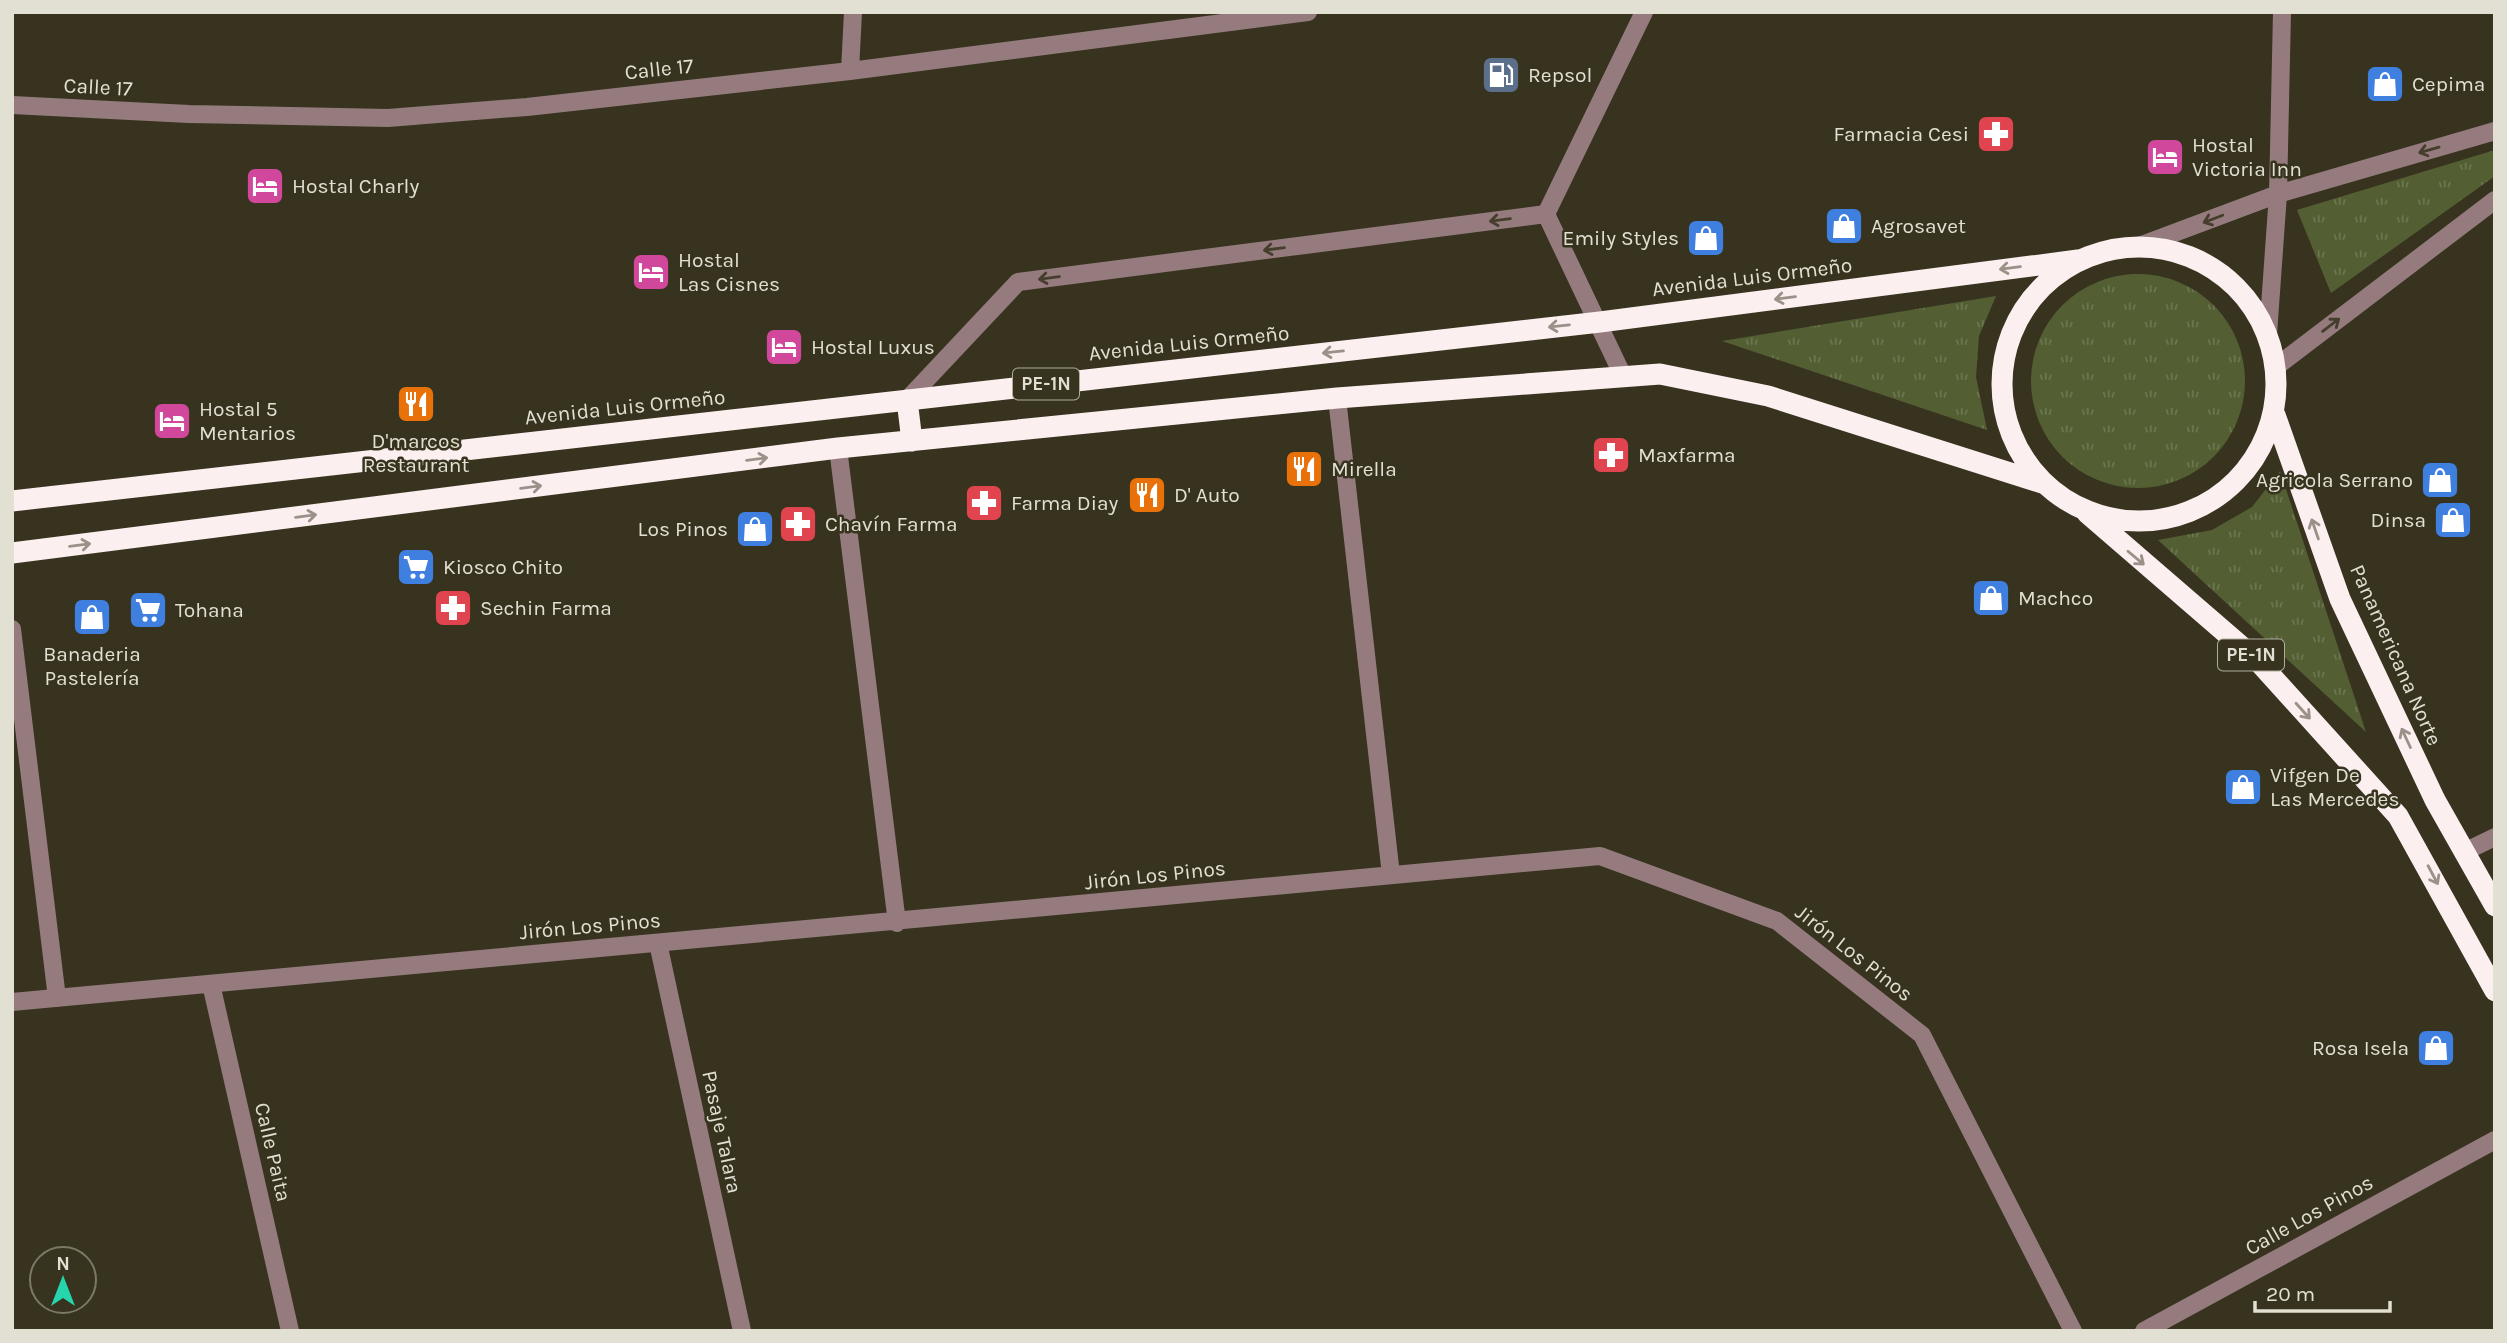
<svg xmlns="http://www.w3.org/2000/svg" width="2507" height="1343" font-family="Karla,sans-serif">
<style>
.park{fill:url(#park-tufts)}
.lines{fill:none;stroke-linecap:round;stroke-linejoin:round}
.minor{stroke:#957b7e;stroke-width:18}
.highway{stroke:#fceff0;stroke-width:21}
.oneway{stroke:#453e2d}
.oneway2{stroke:#9a9188}
.labels{text-anchor:middle;dominant-baseline:central;stroke-width:5;stroke-linejoin:round;paint-order:stroke}
.shield{fill:#37331f;stroke:#afac9d;stroke-width:2}
.shield-label{font-size:19px;font-weight:bold;fill:#e2e0d3}
.street-label{font-size:21px;fill:#e2e0d3;stroke:#37331f}
.poi-label{font-size:21px;fill:#e2e0d3;stroke:#37331f;text-anchor:start}
</style>
<defs>
<pattern id="park-tufts" width="24" height="20" patternUnits="userSpaceOnUse" patternTransform="scale(1.75)"><rect width="24" height="20" fill="#535f33"/><path d="M3 7l-1-3M5 7V3M7 7l1-3M15 17l-1-3M17 17v-4M19 17l1-3" fill="none" stroke="#6b7650"/></pattern>
</defs>
<rect width="100%" height="100%" fill="#37331f"/>
<path class="park" d="M 2495,150 L 2495,176 L 2331,293 L 2297,210 Z
M2031 381a107 107 0 1 1 214 0a107 107 0 1 1-214 0Z
M 1996,296 L 1979,336 L 1976,377 L 1987,430 L 1722,341 Z
M 2280,471 L 2366,732 L 2158,540 L 2212,530 L 2252,507 Z"/>
<g class="lines">
<path class="minor" d="M 850,71 L 853,12
M 12,105 L 189,114 L 388,118 L 527,107 L 850,71 L 1308,12
M 1546,214 L 1644,12
M 2142,245 L 2278,194 L 2495,131
M 2268,334 L 2278,194 L 2282,12
M 2277,366 L 2495,200
M 1337,398 L 1391,875
M 907,400 L 1018,282 L 1546,214 L 1623,376
M 838,448 L 897,923
M 12,629 L 57,998
M 2464,852 L 2495,837
M 658,943 L 742,1331
M 211,984 L 290,1331
M 12,1002 L 1600,856 L 1777,921 L 1922,1035 L 2073,1331
M 2144,1331 L 2495,1140"/>
<path class="highway" d="M2002 384a137 137 0 1 1 274 0a137 137 0 1 1-274 0Z
M 907,400 L 912,441
M 2275,415 L 2340,599 L 2435,800 L 2495,906
M 12,501 L 1600,322 L 2078,260
M 2087,513 L 2256,659 L 2398,816 L 2495,991
M 12,553 L 838,448 L 1337,398 L 1660,374 L 1768,396 L 2042,483"/>
</g>
<defs><path id="oneway-shaft" d="M-6 0H5M1.5-3L5.5 0L1.5 3" fill="none" stroke-width="1.6" stroke-linecap="round" stroke-linejoin="round" transform="scale(1.75)"/></defs>
<g class="oneway">
<use href="#oneway-shaft" transform="translate(2429 150) rotate(164)"/>
<use href="#oneway-shaft" transform="translate(2213 219) rotate(159)"/>
<use href="#oneway-shaft" transform="translate(1500 220) rotate(173)"/>
<use href="#oneway-shaft" transform="translate(1274 249) rotate(173)"/>
<use href="#oneway-shaft" transform="translate(1049 278) rotate(173)"/>
<use href="#oneway-shaft" transform="translate(2331 325) rotate(-37)"/>
</g>
<g class="oneway2">
<use href="#oneway-shaft" transform="translate(2010 268) rotate(173)"/>
<use href="#oneway-shaft" transform="translate(1785 298) rotate(173)"/>
<use href="#oneway-shaft" transform="translate(1559 326) rotate(174)"/>
<use href="#oneway-shaft" transform="translate(1333 352) rotate(174)"/>
<use href="#oneway-shaft" transform="translate(757 459) rotate(-7)"/>
<use href="#oneway-shaft" transform="translate(531 487) rotate(-7)"/>
<use href="#oneway-shaft" transform="translate(306 516) rotate(-7)"/>
<use href="#oneway-shaft" transform="translate(2315 529) rotate(-109)"/>
<use href="#oneway-shaft" transform="translate(80 545) rotate(-7)"/>
<use href="#oneway-shaft" transform="translate(2136 558) rotate(40)"/>
<use href="#oneway-shaft" transform="translate(2303 711) rotate(48)"/>
<use href="#oneway-shaft" transform="translate(2406 738) rotate(-115)"/>
<use href="#oneway-shaft" transform="translate(2433 875) rotate(62)"/>
</g>
<defs>
<g id="fuel-square" transform="scale(2.0125)"><rect x="-9" y="-9" width="18" height="18" rx="4" fill="#5c6f8a" stroke="#37331f"/><path d="M-5.5-6h7V0h2V4h1.3V-2.5L3-4.5l.8-.8L6-3V5H2.5V1h-1V6h-7ZM-4.2-4.7v3.2H.2V-4.7Z" fill="#fff"/></g>
<g id="shop-square" transform="scale(2.0125)"><rect x="-9" y="-9" width="18" height="18" rx="4" fill="#3f7fe0" stroke="#37331f"/><path d="M-5-2.5h2.3a2.7 3.5 0 0 1 5.4 0H5L5.5 6h-11ZM-1.5-2.5h3a1.5 2.3 0 0 0-3 0Z" fill="#fff"/></g>
<g id="pharmacy-square" transform="scale(2.0125)"><rect x="-9" y="-9" width="18" height="18" rx="4" fill="#e0444e" stroke="#37331f"/><path d="M-2-6h4v4h4v4h-4v4h-4v-4h-4v-4h4Z" fill="#fff"/></g>
<g id="hotel-square" transform="scale(2.0125)"><rect x="-9" y="-9" width="18" height="18" rx="4" fill="#d1479c" stroke="#37331f"/><path d="M-6-4.5h1.5V1H6V5H4.5V3h-9V5H-6ZM-4 0a1.8 1.8 0 1 1 3.6 0ZM.5 0V-2.5h3Q6-2.5 6 0Z" fill="#fff"/></g>
<g id="restaurant-square" transform="scale(2.0125)"><rect x="-9" y="-9" width="18" height="18" rx="4" fill="#e8710a" stroke="#37331f"/><path d="M-5-6h1v4h1v-4h1v4h1v-4h1v5L-1.5 .5V6h-2V.5L-5-1ZM5-6V6H3V1.5H1.5Q1.5-4 5-6Z" fill="#fff"/></g>
<g id="supermarket-square" transform="scale(2.0125)"><rect x="-9" y="-9" width="18" height="18" rx="4" fill="#3f7fe0" stroke="#37331f"/><path d="M-6-5.5h2.5l.6 2H6L4.5 2H-2.5L-4.4-4H-6ZM-1.5 3.2a1.3 1.3 0 1 0 .1 0ZM3 3.2a1.3 1.3 0 1 0 .1 0Z" fill="#fff"/></g>
</defs>
<g fill-rule="evenodd">
<use href="#fuel-square" x="1501" y="75"/>
<use href="#shop-square" x="2385" y="84"/>
<use href="#pharmacy-square" x="1996" y="134"/>
<use href="#hotel-square" x="2165" y="157"/>
<use href="#hotel-square" x="265" y="186"/>
<use href="#shop-square" x="1844" y="226"/>
<use href="#shop-square" x="1706" y="238"/>
<use href="#hotel-square" x="651" y="272"/>
<use href="#hotel-square" x="784" y="347"/>
<use href="#restaurant-square" x="416" y="404"/>
<use href="#hotel-square" x="172" y="421"/>
<use href="#pharmacy-square" x="1611" y="455"/>
<use href="#restaurant-square" x="1304" y="469"/>
<use href="#shop-square" x="2440" y="480"/>
<use href="#restaurant-square" x="1147" y="495"/>
<use href="#pharmacy-square" x="984" y="503"/>
<use href="#shop-square" x="2453" y="520"/>
<use href="#pharmacy-square" x="798" y="524"/>
<use href="#shop-square" x="755" y="529"/>
<use href="#supermarket-square" x="416" y="567"/>
<use href="#shop-square" x="1991" y="598"/>
<use href="#pharmacy-square" x="453" y="608"/>
<use href="#supermarket-square" x="148" y="610"/>
<use href="#shop-square" x="92" y="617"/>
<use href="#shop-square" x="2243" y="787"/>
<use href="#shop-square" x="2436" y="1048"/>
</g>
<g class="labels">
<g class="shield">
<rect x="1013" y="368.5" width="66" height="31" rx="5"/>
<rect x="2218" y="639.5" width="66" height="31" rx="5"/>
</g>
<g class="shield-label">
<text x="1046" y="384">PE-1N</text>
<text x="2251" y="655">PE-1N</text>
</g>
<g class="street-label">
<text transform="translate(659 69) rotate(-6)">Calle 17</text>
<text transform="translate(98 87) rotate(3)">Calle 17</text>
<text transform="translate(1752 277) rotate(-7)">Avenida Luis Ormeño</text>
<text transform="translate(1189 343) rotate(-6)">Avenida Luis Ormeño</text>
<text transform="translate(625 407) rotate(-6)">Avenida Luis Ormeño</text>
<text transform="translate(2396 655) rotate(66)">Panamericana Norte</text>
<text transform="translate(1155 875) rotate(-6)">Jirón Los Pinos</text>
<text transform="translate(590 926) rotate(-5)">Jirón Los Pinos</text>
<text transform="translate(1854 953) rotate(38)">Jirón Los Pinos</text>
<text transform="translate(722 1132) rotate(78)">Pasaje Talara</text>
<text transform="translate(273 1152) rotate(77)">Calle Paita</text>
<text transform="translate(2309 1215) rotate(-29)">Calle Los Pinos</text>
</g>
<g class="poi-label">
<text x="1528" y="75">Repsol</text>
<text x="2412" y="84">Cepima</text>
<text x="1969" y="134" text-anchor="end">Farmacia Cesi</text>
<text x="2192" y="145">Hostal<tspan x="2192" dy="24">Victoria Inn</tspan></text>
<text x="292" y="186">Hostal Charly</text>
<text x="1871" y="226">Agrosavet</text>
<text x="1679" y="238" text-anchor="end">Emily Styles</text>
<text x="678" y="260">Hostal<tspan x="678" dy="24">Las Cisnes</tspan></text>
<text x="811" y="347">Hostal Luxus</text>
<text x="199" y="409">Hostal 5<tspan x="199" dy="24">Mentarios</tspan></text>
<text x="416" y="441" text-anchor="middle">D'marcos<tspan x="416" dy="24">Restaurant</tspan></text>
<text x="1638" y="455">Maxfarma</text>
<text x="1331" y="469">Mirella</text>
<text x="2413" y="480" text-anchor="end">Agricola Serrano</text>
<text x="1174" y="495">D' Auto</text>
<text x="1011" y="503">Farma Diay</text>
<text x="2426" y="520" text-anchor="end">Dinsa</text>
<text x="825" y="524">Chavín Farma</text>
<text x="728" y="529" text-anchor="end">Los Pinos</text>
<text x="443" y="567">Kiosco Chito</text>
<text x="2018" y="598">Machco</text>
<text x="480" y="608">Sechin Farma</text>
<text x="175" y="610">Tohana</text>
<text x="92" y="654" text-anchor="middle">Banaderia<tspan x="92" dy="24">Pastelería</tspan></text>
<text x="2270" y="775">Vifgen De<tspan x="2270" dy="24">Las Mercedes</tspan></text>
<text x="2409" y="1048" text-anchor="end">Rosa Isela</text>
</g>
</g>
<rect width="2507" height="1343" fill="none" stroke="#e2e0d3" stroke-width="28"/>
<g transform="translate(63 1280)"><circle r="33" fill="#37331f" stroke="#7b7867" stroke-width="2"/>
<path d="M0-5L12 26L0 18L-12 26Z" fill="#27d5ad"/>
<text y="-10" font-size="19" font-weight="bold" text-anchor="middle" fill="#e2e0d3">N</text>
</g>
<path d="M2255 1301v10h135v-10" fill="none" stroke="#e2e0d3" stroke-width="3.5"/>
<text x="2266" y="1301" font-size="21" fill="#e2e0d3" stroke="#37331f" stroke-width="5" paint-order="stroke">20 m</text>
</svg>
